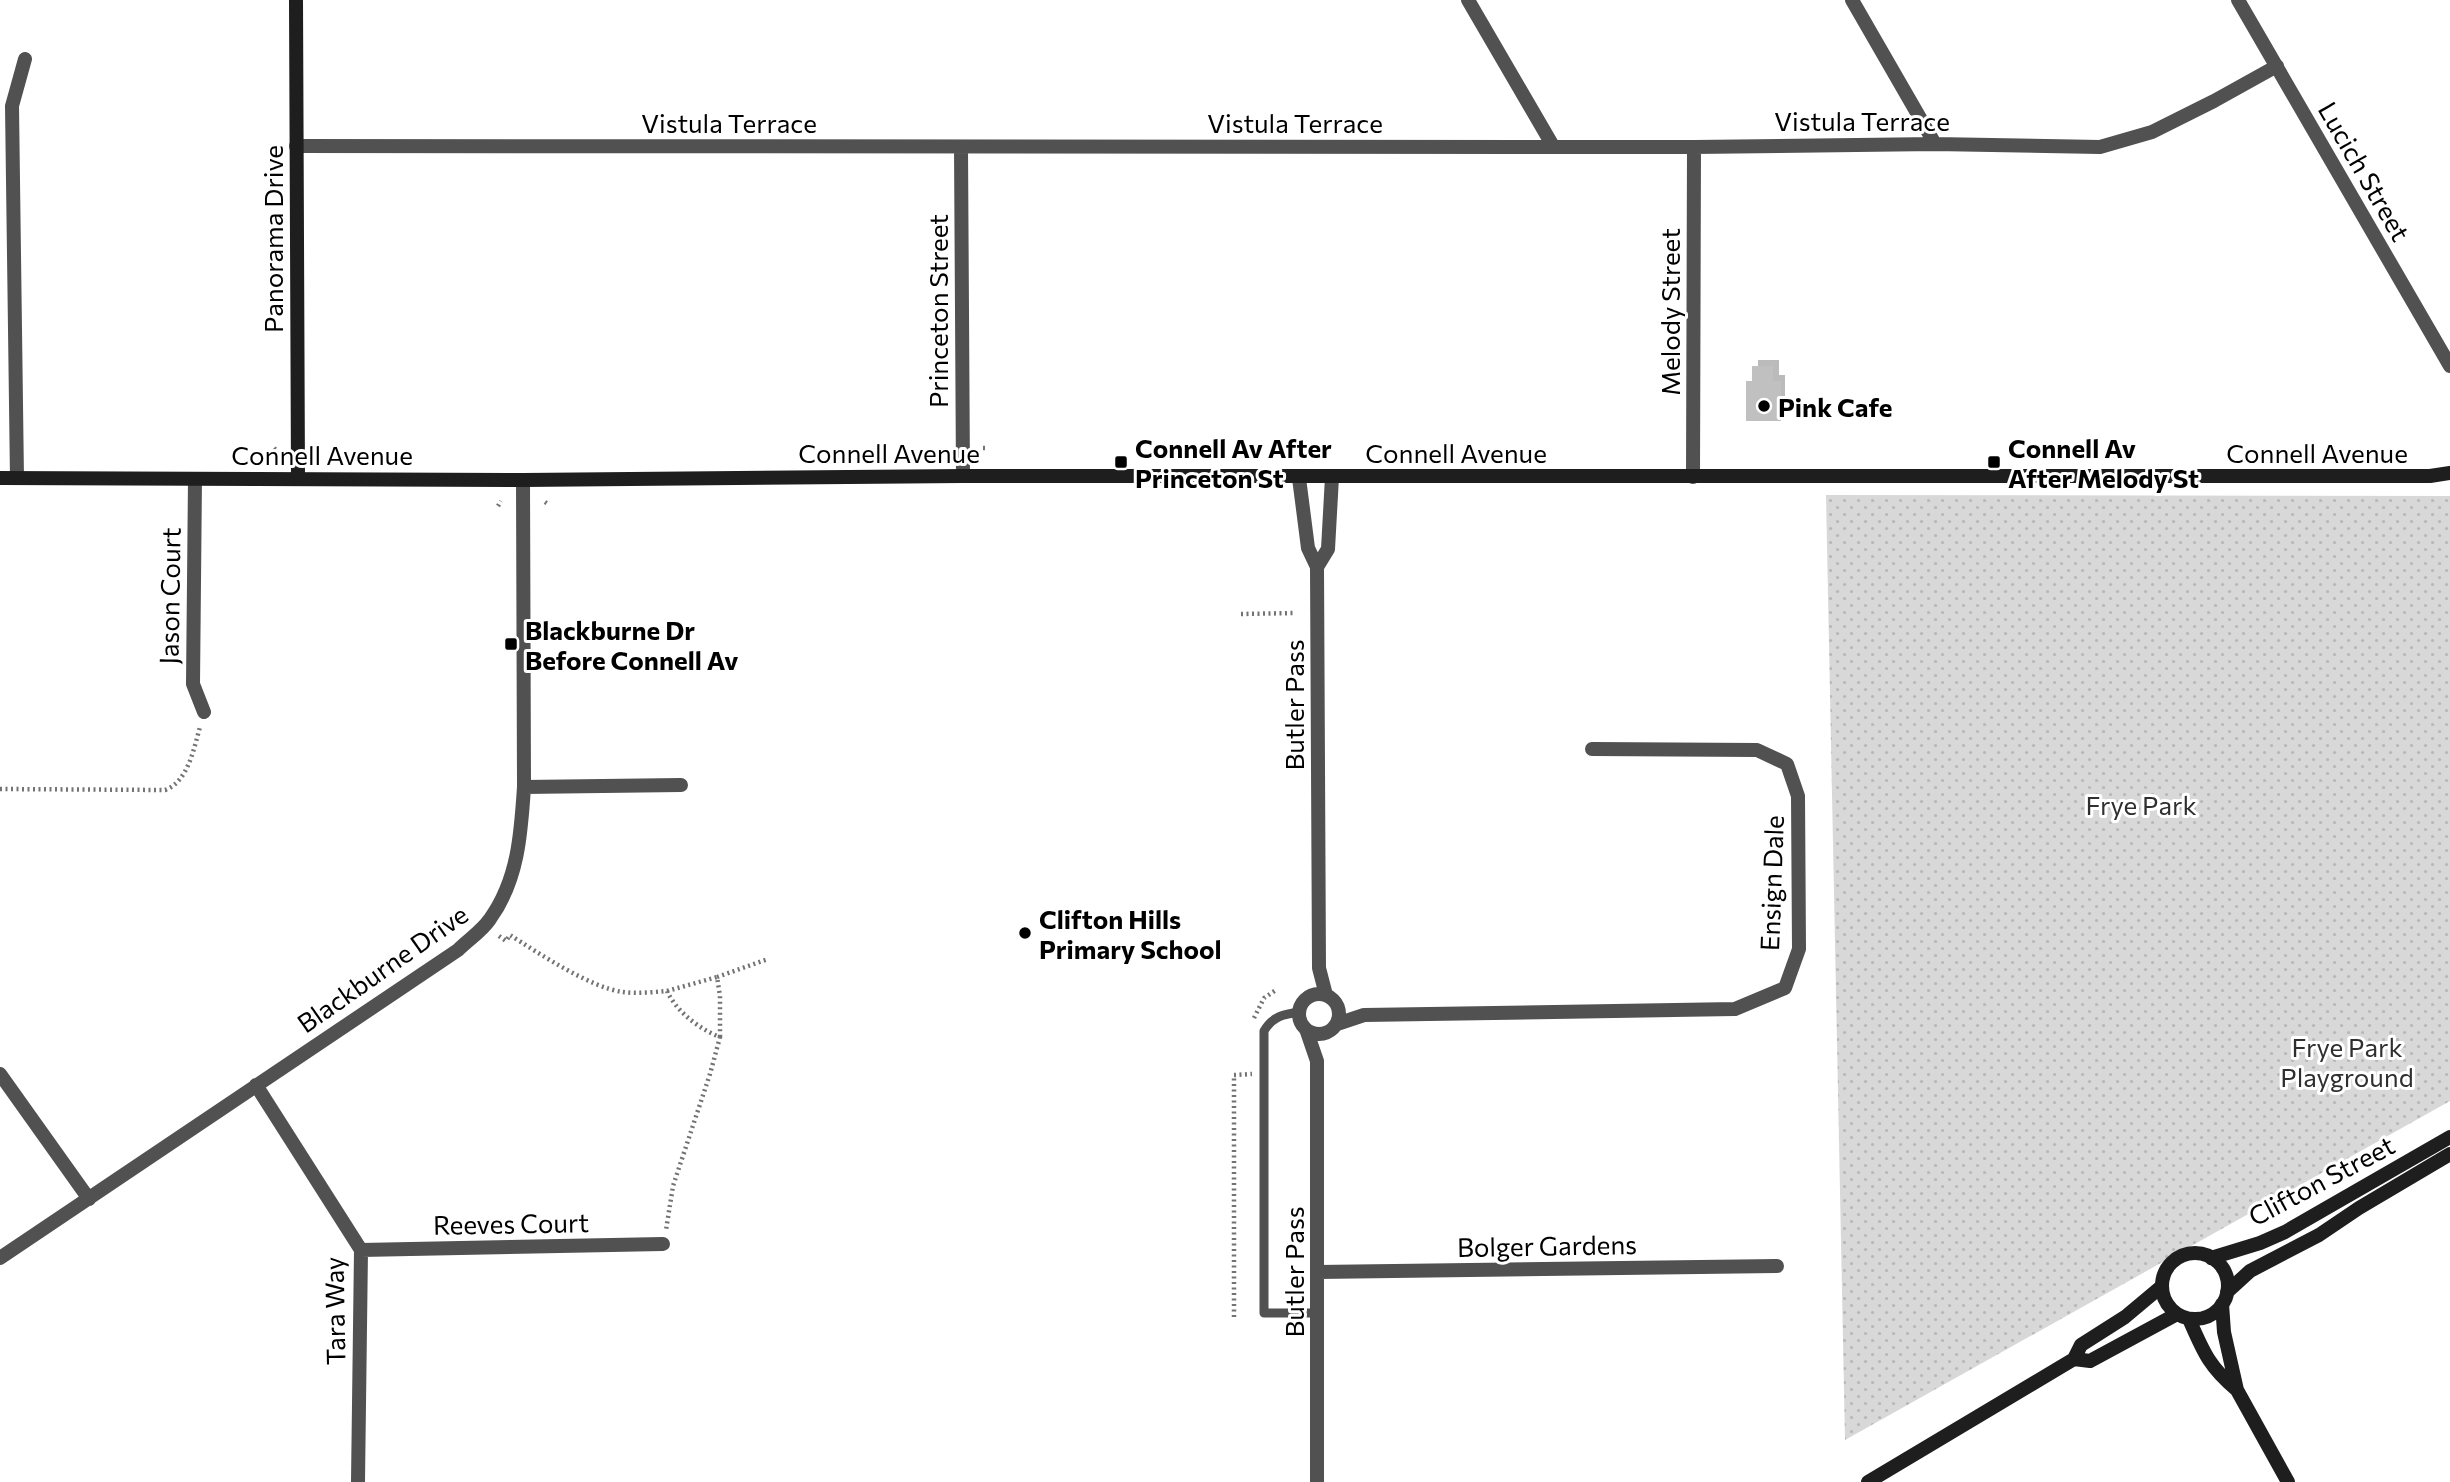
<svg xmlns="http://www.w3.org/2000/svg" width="2450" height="1482" font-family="Commissioner,sans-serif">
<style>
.park{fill:url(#park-dots)}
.building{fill:#c0c0c0;filter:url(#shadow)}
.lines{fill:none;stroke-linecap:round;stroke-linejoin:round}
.path{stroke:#737373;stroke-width:4.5;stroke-dasharray:2 3.5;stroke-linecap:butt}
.lane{stroke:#515151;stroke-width:9}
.street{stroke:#515151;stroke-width:14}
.secondary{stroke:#1e1e1e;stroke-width:14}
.poi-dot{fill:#000;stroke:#fff;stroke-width:2.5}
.labels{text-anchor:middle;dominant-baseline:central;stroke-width:6;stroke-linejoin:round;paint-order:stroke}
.street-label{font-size:26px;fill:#000;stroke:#fff}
.poi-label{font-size:26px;font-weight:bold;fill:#000;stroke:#fff;text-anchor:start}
.park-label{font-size:26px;fill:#2f2f2f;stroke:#fff}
</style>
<defs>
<pattern id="park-dots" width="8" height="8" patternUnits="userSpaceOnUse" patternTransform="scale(1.75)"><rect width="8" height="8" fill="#d8d8d8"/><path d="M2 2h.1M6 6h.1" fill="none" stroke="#b8b8b8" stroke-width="1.8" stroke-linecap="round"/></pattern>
<filter id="shadow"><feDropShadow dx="6" dy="-6" stdDeviation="0" flood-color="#0004"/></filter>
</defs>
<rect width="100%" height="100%" fill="#fff"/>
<path class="park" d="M 1826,495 L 2450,496 L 2450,1101 L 1845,1440 Z"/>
<path class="building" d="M 1752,366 L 1773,366 L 1773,381 L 1781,381 L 1781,421 L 1746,421 L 1746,381 L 1752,381 Z"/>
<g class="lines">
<path class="path" d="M 274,448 L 276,450
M 983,448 L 987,448
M 267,456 L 269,457
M 545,502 L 548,504
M 498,506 L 501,501
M 1241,614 L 1294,613
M 0,789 L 165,790 C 188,782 194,748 200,727
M 499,936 L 506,941 L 510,935 C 538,953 591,988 623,992 C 637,994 653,992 667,991 C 676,1011 699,1029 720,1037 L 710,1074 L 673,1186 L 666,1230
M 717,977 L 768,959
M 667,991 L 717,977 L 720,996 L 720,1037
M 1254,1018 L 1264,998 L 1276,990
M 1234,1317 L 1234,1075 L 1252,1074"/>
<path class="lane" d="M 1300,1012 C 1284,1014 1273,1016 1264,1031 L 1264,1313 L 1317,1313"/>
<path class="street" d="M 1468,0 L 1553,146
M 1852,0 L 1935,144
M 2238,0 L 2450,366
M 296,146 L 1694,147 L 1935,144 L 2100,147 L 2152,132 L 2214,101 L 2277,66
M 961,147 L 963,476
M 1693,477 L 1694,147
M 17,478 L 12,106 L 25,59
M 1299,478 L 1308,548 L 1317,567 L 1319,968 L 1326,995
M 195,479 L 193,684 L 204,712
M 1317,567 L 1328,549 L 1332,477
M 524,787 L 681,785
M1299 1014a20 20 0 1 1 40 0a20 20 0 1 1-40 0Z
M 1337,1024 L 1364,1015 L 1735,1009 L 1785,988 L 1799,949 L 1798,796 L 1787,764 L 1757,750 L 1592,749
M 1306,1029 L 1317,1061 L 1317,1482
M 0,1074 L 89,1199
M 256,1085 L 361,1250 L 358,1482
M 361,1250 L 663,1244
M 0,1258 L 458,950 C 468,940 482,931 490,919 C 518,880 521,834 524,787 L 523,480
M 1318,1272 L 1777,1266"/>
<path class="secondary" d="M 296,0 L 298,479
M 0,478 L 523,480 L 963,476 L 2430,476 L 2450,473
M2162 1286a33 33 0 1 1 66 0a33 33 0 1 1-66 0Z
M 2211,1258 L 2260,1243 L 2285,1232 L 2450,1137
M 2227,1292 L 2250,1271 L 2319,1235 L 2359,1208 L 2450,1154
M 2222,1304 L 2224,1332 L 2237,1390 L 2288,1482
M 2189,1319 C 2203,1351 2209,1367 2237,1390
M 2074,1359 L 2090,1361 L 2177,1314
M 1868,1482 L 2074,1359 L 2081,1345 L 2125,1317 L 2162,1286"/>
</g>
<g class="poi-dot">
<circle cx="1764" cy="406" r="7"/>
<rect x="1114" y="455" width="14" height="14" rx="3.5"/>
<rect x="1987" y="455" width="14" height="14" rx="3.5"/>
<rect x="504" y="637" width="14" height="14" rx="3.5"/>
<circle cx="1025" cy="933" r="7"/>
</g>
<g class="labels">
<g class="street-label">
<text x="1862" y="120">Vistula Terrace</text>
<text x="729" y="122">Vistula Terrace</text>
<text x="1295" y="122">Vistula Terrace</text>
<text transform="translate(2365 171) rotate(60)">Lucich Street</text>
<text transform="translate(272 239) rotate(-90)">Panorama Drive</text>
<text transform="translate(937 311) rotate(-90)">Princeton Street</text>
<text transform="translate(1669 312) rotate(-90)">Melody Street</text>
<text x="889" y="452">Connell Avenue</text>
<text x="1456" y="452">Connell Avenue</text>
<text x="2317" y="452">Connell Avenue</text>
<text x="322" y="454">Connell Avenue</text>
<text transform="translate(169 596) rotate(-89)">Jason Court</text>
<text transform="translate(1293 705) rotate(-90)">Butler Pass</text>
<text transform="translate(1771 883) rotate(-88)">Ensign Dale</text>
<text transform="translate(382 968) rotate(-35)">Blackburne Drive</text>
<text transform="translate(2321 1180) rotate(-28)">Clifton Street</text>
<text transform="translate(511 1223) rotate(-1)">Reeves Court</text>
<text transform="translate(1547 1245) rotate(-1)">Bolger Gardens</text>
<text transform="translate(1293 1272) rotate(-90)">Butler Pass</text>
<text transform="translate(334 1311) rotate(-91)">Tara Way</text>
</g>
<g class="poi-label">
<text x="1778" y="406">Pink Cafe</text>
<text x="1135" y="447">Connell Av After<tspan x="1135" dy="30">Princeton St</tspan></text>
<text x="2008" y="447">Connell Av<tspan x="2008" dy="30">After Melody St</tspan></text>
<text x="525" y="629">Blackburne Dr<tspan x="525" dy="30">Before Connell Av</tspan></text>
<text x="1039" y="918">Clifton Hills<tspan x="1039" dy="30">Primary School</tspan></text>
</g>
<g class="park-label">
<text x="2141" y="804">Frye Park</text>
<text x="2347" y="1046">Frye Park<tspan x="2347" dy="30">Playground</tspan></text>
</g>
</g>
</svg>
